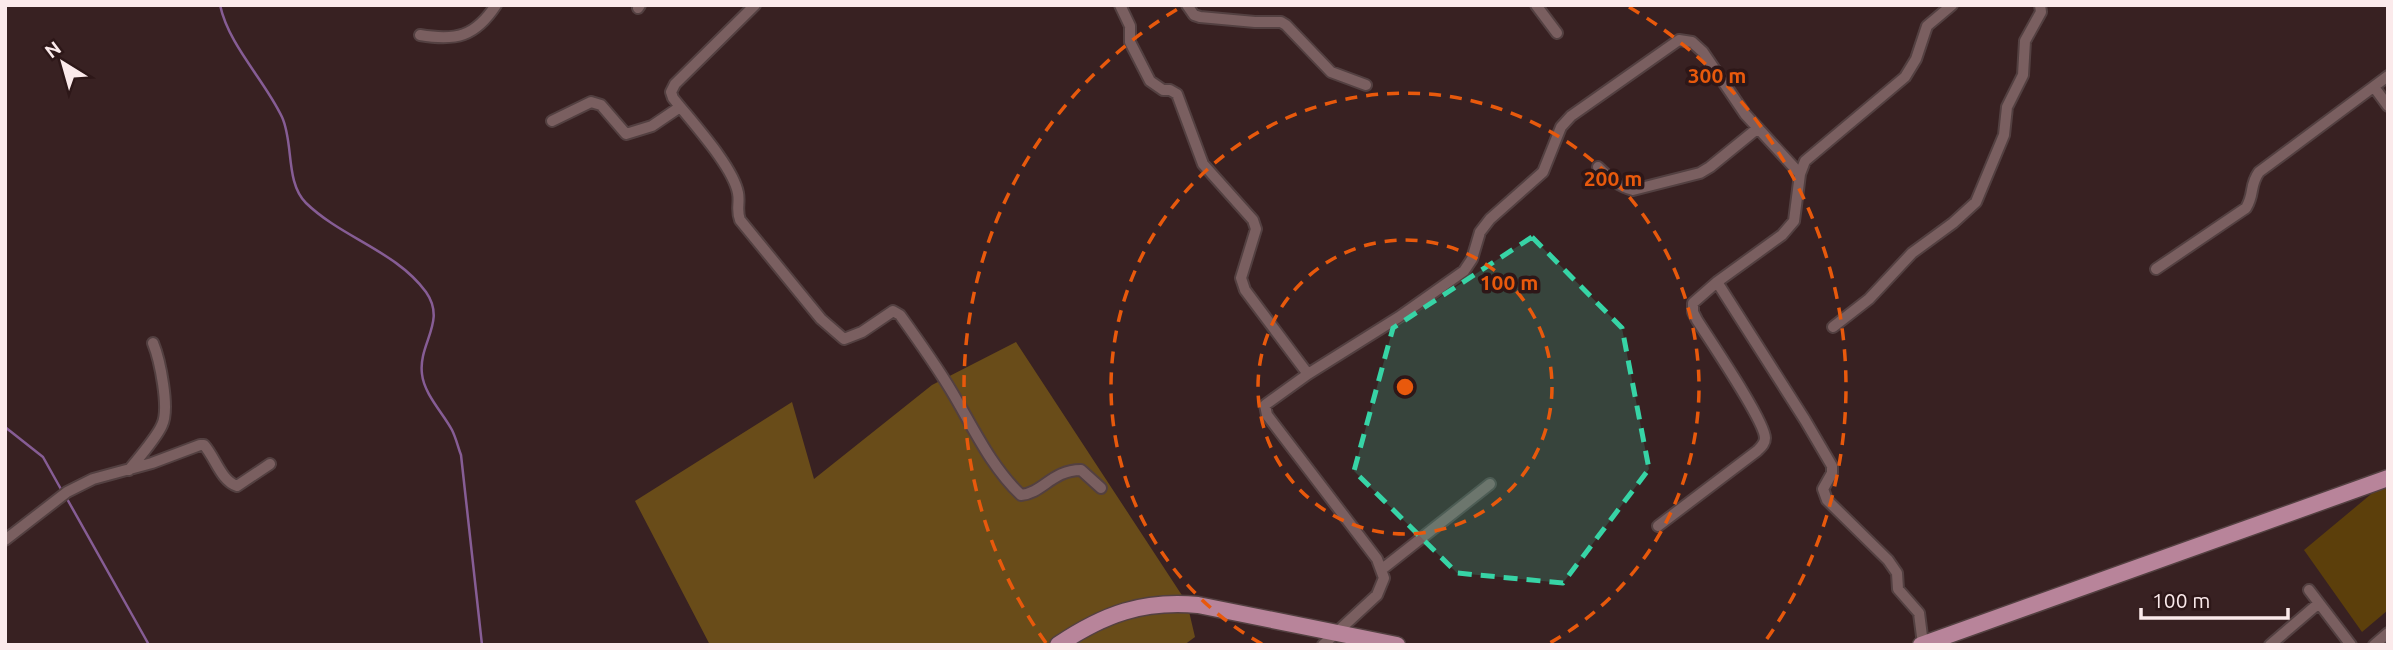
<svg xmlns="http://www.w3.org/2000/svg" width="2393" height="650" font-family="Ubuntu,sans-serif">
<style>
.green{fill:#5c3f0b}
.forest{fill:#694c19}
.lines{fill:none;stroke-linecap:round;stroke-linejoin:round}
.stream{stroke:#865d95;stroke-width:2.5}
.street-casing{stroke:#534041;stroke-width:14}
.primary-casing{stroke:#534041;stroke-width:19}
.street{stroke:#7a5f60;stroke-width:10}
.primary{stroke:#b8849a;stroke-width:16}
.marked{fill:#37d4a6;fill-opacity:0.2;stroke:#37d4a6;stroke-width:5;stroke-dasharray:14 9;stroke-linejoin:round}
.ring{fill:none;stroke:#e8590c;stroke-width:3.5;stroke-dasharray:12 9}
.centre{fill:#e8590c;stroke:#2d1718;stroke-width:3.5}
.ring-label{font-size:21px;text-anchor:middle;font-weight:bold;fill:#e8590c;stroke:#2d1718;stroke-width:7;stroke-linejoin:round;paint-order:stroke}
</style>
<rect width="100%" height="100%" fill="#382122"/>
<path class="green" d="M 2388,480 L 2388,610 L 2362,632 L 2304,550 Z"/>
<path class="forest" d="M 1016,342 L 1187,603 L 1195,637 L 1184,645 L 710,645 L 635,501 L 792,402 L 814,479 L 932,385 Z"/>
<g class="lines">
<path class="stream" d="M 220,5 C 229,46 264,79 282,117 C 294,143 285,182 306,203 C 342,238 396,251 426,292 C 447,322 418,343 422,374 C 424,394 443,413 452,430 C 456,438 458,447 461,455 L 482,645
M 5,427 L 43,457 L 62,491
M 66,497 L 149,645"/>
<g class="street-casing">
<path id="street" d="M 755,5 L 675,84 L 671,92 L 673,98 C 691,121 733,166 738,193 C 740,203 736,210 740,220 L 821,319 L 844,339 L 862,332 L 893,311 L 900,315 C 918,340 936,365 952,392 C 973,427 991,467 1021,495 C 1043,493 1052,470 1081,470 L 1101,488
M 1120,5 L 1130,26 L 1130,42 L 1150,81 L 1163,90 L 1170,90 L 1177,94 L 1203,164 L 1253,220 L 1256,229 L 1241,278 L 1245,290 L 1308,374 L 1265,405 L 1267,415 L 1377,559 L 1384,578 L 1377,595 L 1323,645
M 1187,5 L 1194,15 L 1200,17 L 1255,22 L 1281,22 L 1286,25 L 1331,72 L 1366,85
M 1536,5 L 1557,33
M 638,8 L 640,5
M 420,35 C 456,41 475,37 496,5
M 2374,87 L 2388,106
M 552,121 L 591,102 L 601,105 L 626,134 L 652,126 L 680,107
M 1598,167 C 1609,178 1618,186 1633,190 L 1700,173 L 1710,167 L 1758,128
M 2156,269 L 2246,208 C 2255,193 2249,186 2259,172 L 2388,76
M 1717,282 L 1805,420 L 1832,466 L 1832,473 L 1823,489 L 1827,500 L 1888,560 L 1897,573 L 1898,589 L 1919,613 L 1923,644
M 1833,327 L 1869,299 L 1912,253 L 1953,223 L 1976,202 L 2004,135 L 2007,107 L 2023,75 L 2025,41 L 2041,12 L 2040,5
M 1308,374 L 1399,317 L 1464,271 L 1472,259 L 1480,232 L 1490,219 L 1543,172 L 1561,127 L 1571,116 L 1679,40 L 1692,42 L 1703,52 L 1745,114 L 1800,174
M 129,470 C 138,459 157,437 162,425 C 170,409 160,360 153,343
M 1658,526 L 1757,451 C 1761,447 1765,444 1765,438 C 1765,421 1709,339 1697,320 L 1693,312 L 1693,303 L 1717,282 L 1782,235 L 1794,221 L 1800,174 L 1805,161 L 1905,77 L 1916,59 L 1927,26 L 1952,5
M 5,540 L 67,492 L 93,479 L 152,463 L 200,445 L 204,445 C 215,457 221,481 237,486 L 270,464
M 1381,570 L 1490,484
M 2309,590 L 2351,645
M 2270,645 L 2319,603
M 2374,645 L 2388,633"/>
</g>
<g class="primary-casing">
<path id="primary" d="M 1058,645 C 1104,614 1143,600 1198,605 L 1397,645
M 1921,645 L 2388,478"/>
</g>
<use href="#street" class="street"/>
<use href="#primary" class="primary"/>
</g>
<path class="marked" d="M 1532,237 L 1622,328 L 1649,469 L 1563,583 L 1457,573 L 1354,471 L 1393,328 Z"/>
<g class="ring">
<circle cx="1405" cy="387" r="147"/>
<path d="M1262 644A294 294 0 1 1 1548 644"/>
<path d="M1046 643A441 441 0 0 1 1181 7M1629 7A441 441 0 0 1 1764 643"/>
</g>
<circle cx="1405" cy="387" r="10" class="centre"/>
<g class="ring-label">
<text x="1717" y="83">300 m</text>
<text x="1613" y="186">200 m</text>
<text x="1509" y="290">100 m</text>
</g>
<rect width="2393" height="650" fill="none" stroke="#fbeaeb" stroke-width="14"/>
<g transform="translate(63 63) rotate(323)" stroke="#2d1718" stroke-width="5" paint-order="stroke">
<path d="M0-5L12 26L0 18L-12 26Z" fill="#fbeaeb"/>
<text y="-10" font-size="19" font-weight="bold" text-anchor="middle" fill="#fbeaeb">N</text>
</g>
<path d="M2141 608v10h147v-10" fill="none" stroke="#fbeaeb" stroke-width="3.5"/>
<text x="2152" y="608" font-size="21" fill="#fbeaeb" stroke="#2d1718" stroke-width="5" paint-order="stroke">100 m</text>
</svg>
